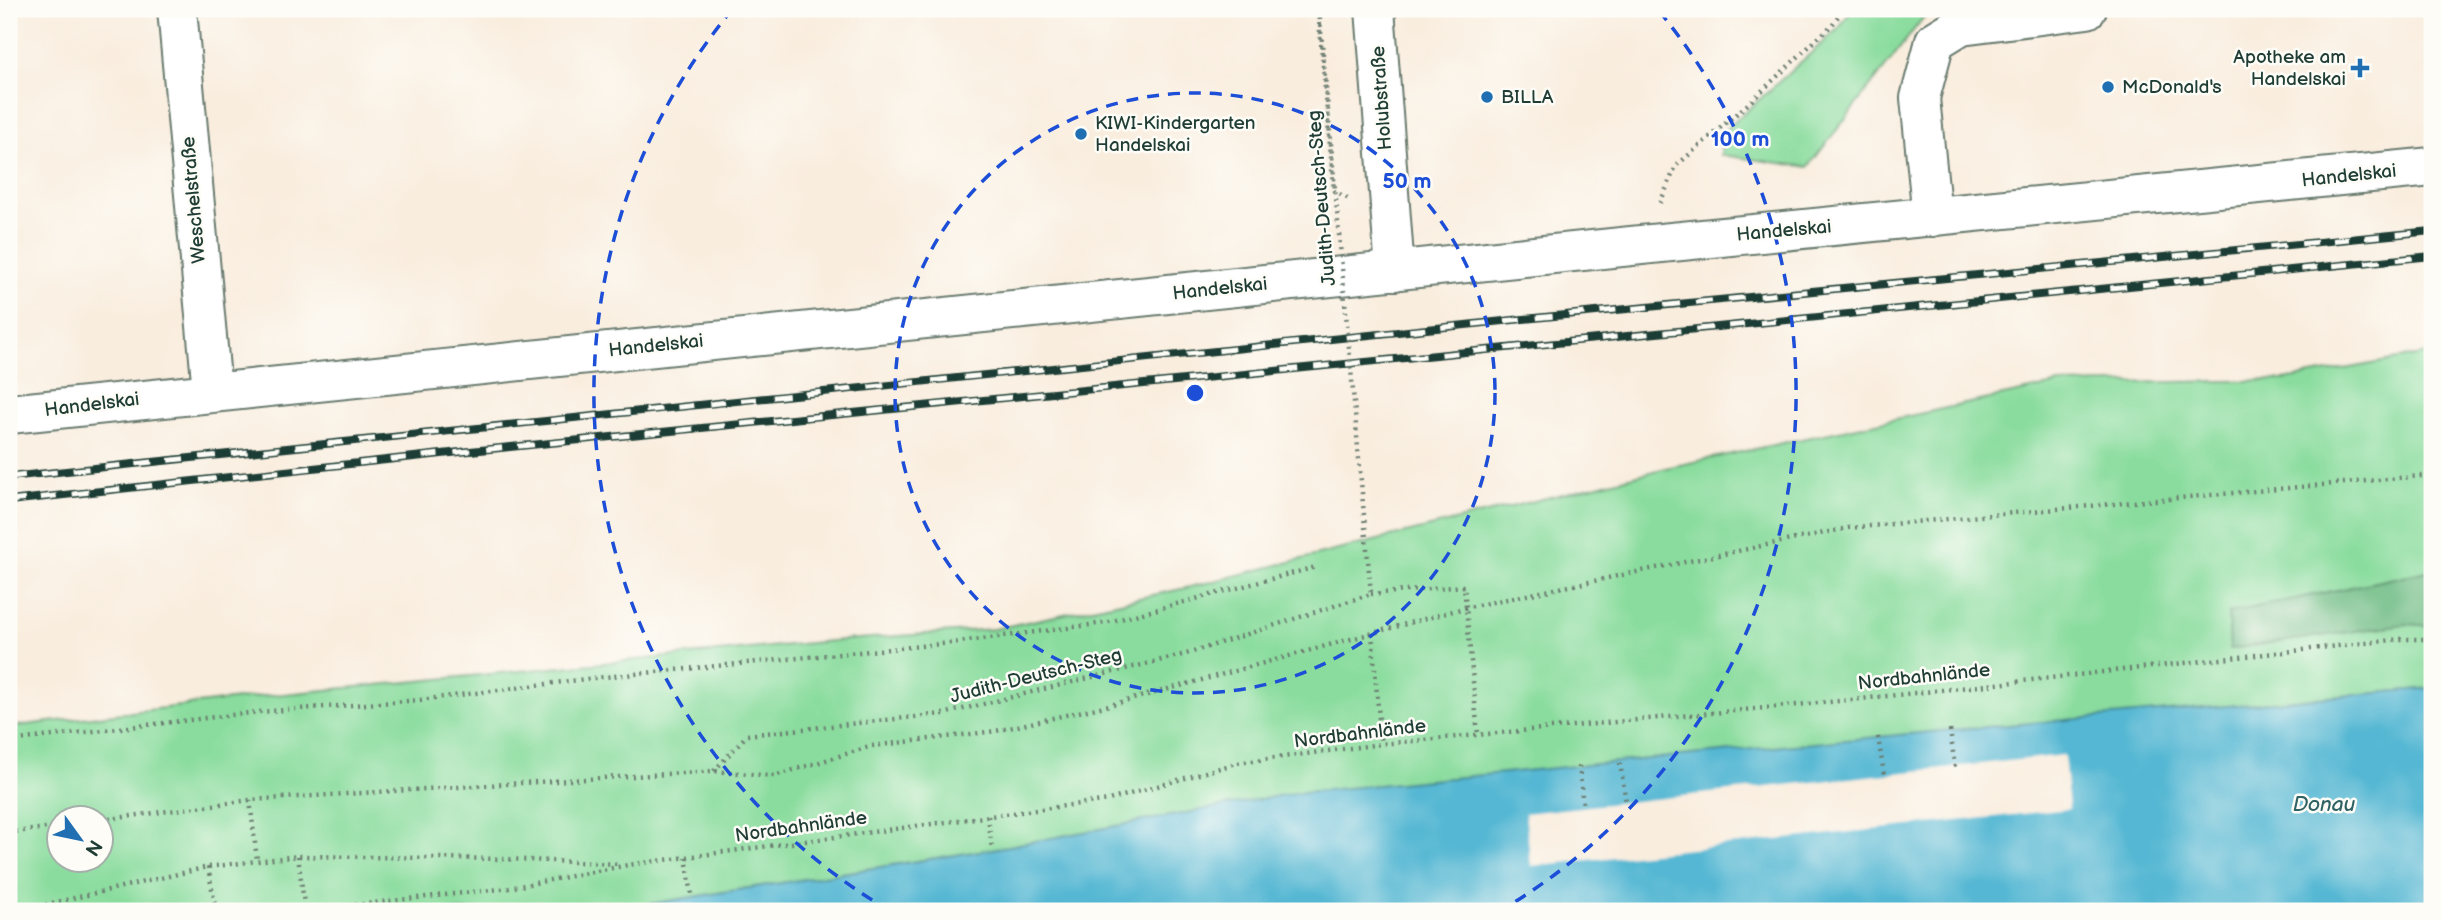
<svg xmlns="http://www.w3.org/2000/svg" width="2441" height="920" font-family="'Balsamiq Sans',sans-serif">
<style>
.green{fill:#89dc9d;stroke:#548c68;stroke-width:2;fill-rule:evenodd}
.forest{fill:#6ebc84;stroke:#467c5c;stroke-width:2}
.water{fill:#54b7d3;stroke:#3a7a84;stroke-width:2}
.pier{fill:#f9edde}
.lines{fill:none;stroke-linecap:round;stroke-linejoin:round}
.minor-casing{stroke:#6b7b70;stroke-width:42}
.major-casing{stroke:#6b7b70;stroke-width:42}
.path{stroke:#6b7b70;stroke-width:4.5;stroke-dasharray:2 5;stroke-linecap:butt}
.minor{stroke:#fff;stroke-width:38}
.major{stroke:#fff;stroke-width:38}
.rail-casing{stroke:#1f3d34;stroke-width:8}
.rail{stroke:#fdfcf7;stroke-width:5;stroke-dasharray:16;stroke-linecap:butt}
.path-bridge{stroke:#6b7b70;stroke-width:4.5;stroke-dasharray:2 5;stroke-linecap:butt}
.ring{fill:none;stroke:#1d4ed8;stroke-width:3.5;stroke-dasharray:12 9}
.poi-dot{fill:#1f6fb2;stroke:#fdfcf7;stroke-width:2.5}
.labels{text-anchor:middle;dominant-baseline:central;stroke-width:5;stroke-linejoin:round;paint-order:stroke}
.poi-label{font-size:19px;fill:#1f3d34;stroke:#fdfcf7;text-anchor:start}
.street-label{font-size:19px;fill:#1f3d34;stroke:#fdfcf7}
.water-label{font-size:21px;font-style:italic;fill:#2f6264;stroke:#fdfcf7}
.centre{fill:#1d4ed8;stroke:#fdfcf7;stroke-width:3.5}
.ring-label{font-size:21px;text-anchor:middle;font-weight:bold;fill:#1d4ed8;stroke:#fdfcf7;stroke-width:5;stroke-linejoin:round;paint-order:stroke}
</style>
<rect width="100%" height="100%" fill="#fdfcf7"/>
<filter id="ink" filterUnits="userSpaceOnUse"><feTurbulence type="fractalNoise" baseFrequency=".0143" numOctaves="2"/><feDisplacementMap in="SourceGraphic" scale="14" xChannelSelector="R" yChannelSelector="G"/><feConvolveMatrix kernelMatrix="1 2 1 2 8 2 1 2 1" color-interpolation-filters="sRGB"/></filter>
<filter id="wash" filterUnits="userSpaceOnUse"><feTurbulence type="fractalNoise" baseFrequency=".00686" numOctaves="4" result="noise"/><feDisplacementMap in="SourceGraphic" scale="28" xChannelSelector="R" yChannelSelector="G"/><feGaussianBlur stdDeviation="1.57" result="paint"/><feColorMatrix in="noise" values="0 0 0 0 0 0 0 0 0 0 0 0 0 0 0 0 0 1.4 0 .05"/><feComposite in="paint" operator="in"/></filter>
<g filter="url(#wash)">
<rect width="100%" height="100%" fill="#f9edde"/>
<path class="green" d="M 1852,9 L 1930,9 L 1808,167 L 1721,155 L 1723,132 L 1840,27 Z
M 2432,353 L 2432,688 L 1579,766 L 992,849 L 605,911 L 9,911 L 9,727 L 263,696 L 831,641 L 994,629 L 1186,588 L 1670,467 L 2059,384 L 2284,380 ZM 60,818 L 102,818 L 102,860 L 60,860 Z"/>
<path class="forest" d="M 2432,570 L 2432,626 L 2405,624 L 2230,649 L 2228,613 Z"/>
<path class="water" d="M 2432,688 L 2432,911 L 606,911 L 992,849 L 1294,793 L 1950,730 Z"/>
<path class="pier" d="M 2064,755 L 2069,809 L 1531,866 L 1525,813 Z"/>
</g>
<g filter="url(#ink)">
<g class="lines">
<g class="minor-casing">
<path id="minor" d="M 177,9 L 212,391
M 1375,9 L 1395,271
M 1932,217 L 1920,98 L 1935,41 L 1961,25 L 2087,9"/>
</g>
<g class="major-casing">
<path id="major" d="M 9,414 L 1641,245 L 2432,167"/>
</g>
<path class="path" d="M 1318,9 L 1334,191 L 1351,200
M 1660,203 L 1676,166 L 1749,103 L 1832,25 L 1843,9
M 1371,594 L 1464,586 L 1478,735
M 1372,633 L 1381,744
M 1950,730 L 1955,767
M 1878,737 L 1884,774
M 9,741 L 258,712 L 420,700 L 594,678 L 951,643 L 1105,623 L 1316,567
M 1620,763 L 1626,802
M 1579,766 L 1583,806
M 250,800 L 257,860
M 988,816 L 992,849
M 102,820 L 250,800 L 714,771 L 774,776 L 872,746 L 996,731 L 1118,703 L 1464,608 L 1848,528 L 2432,475
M 9,833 L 60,826
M 298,856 L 305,911
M 686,857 L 692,896
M 208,867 L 216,911
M 18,911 L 208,867 L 298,856 L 505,859 L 620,864
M 299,911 L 509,888 L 628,865 L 1109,800 L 1237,763 L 1381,744 L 1861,699 L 2401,639 L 2432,639"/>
<use href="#minor" class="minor"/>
<use href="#major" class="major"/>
<g class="rail-casing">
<path id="rail" d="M 9,477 L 1513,320 L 2432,231
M 9,501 L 460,452 L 2432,256"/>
</g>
<use href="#rail" class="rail"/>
<path class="path-bridge" d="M 714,771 L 747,735 L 943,714 L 1186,654 L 1371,594 L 1319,9"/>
</g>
</g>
<g class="ring">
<circle cx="1195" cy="393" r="300"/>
<path d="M890 911A601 601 0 0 1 731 11M1659 11A601 601 0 0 1 1500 911"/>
</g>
<g class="poi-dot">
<path d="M2356.5 57.5h7v7h7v7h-7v7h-7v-7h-7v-7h7z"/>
<circle cx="2108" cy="87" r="7"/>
<circle cx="1487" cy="97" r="7"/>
<circle cx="1081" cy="134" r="7"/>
</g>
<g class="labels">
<g class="poi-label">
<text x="2346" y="57" text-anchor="end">Apotheke am<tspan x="2346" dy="22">Handelskai</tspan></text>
<text x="2122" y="87">McDonald's</text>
<text x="1501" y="97">BILLA</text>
<text x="1095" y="123">KIWI-Kindergarten<tspan x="1095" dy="22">Handelskai</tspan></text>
</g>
<g class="street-label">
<text transform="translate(1382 98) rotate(-94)">Holubstraße</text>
<text transform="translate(2349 176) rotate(-6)">Handelskai</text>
<text transform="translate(1322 198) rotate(-95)">Judith-Deutsch-Steg</text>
<text transform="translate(194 200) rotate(-95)">Weschelstraße</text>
<text transform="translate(1784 231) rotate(-5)">Handelskai</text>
<text transform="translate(1220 289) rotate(-6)">Handelskai</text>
<text transform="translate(656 346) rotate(-6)">Handelskai</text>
<text transform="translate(92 405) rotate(-7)">Handelskai</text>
<text transform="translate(1036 676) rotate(-14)">Judith-Deutsch-Steg</text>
<text transform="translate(1924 677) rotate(-6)">Nordbahnlände</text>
<text transform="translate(1360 734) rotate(-7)">Nordbahnlände</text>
<text transform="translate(801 827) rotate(-8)">Nordbahnlände</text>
</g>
<g class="water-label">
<text x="2324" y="804">Donau</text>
</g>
</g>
<circle cx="1195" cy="393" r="10" class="centre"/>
<g class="ring-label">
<text x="1740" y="146">100 m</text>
<text x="1407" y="188">50 m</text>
</g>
<rect width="2441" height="920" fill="none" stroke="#fdfcf7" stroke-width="35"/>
<g transform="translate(80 839) rotate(123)"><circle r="33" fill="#fdfcf7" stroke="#a4b0a9" stroke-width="2"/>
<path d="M0-5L12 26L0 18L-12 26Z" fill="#1f6fb2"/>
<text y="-10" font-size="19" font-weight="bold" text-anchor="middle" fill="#1f3d34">N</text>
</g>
</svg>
